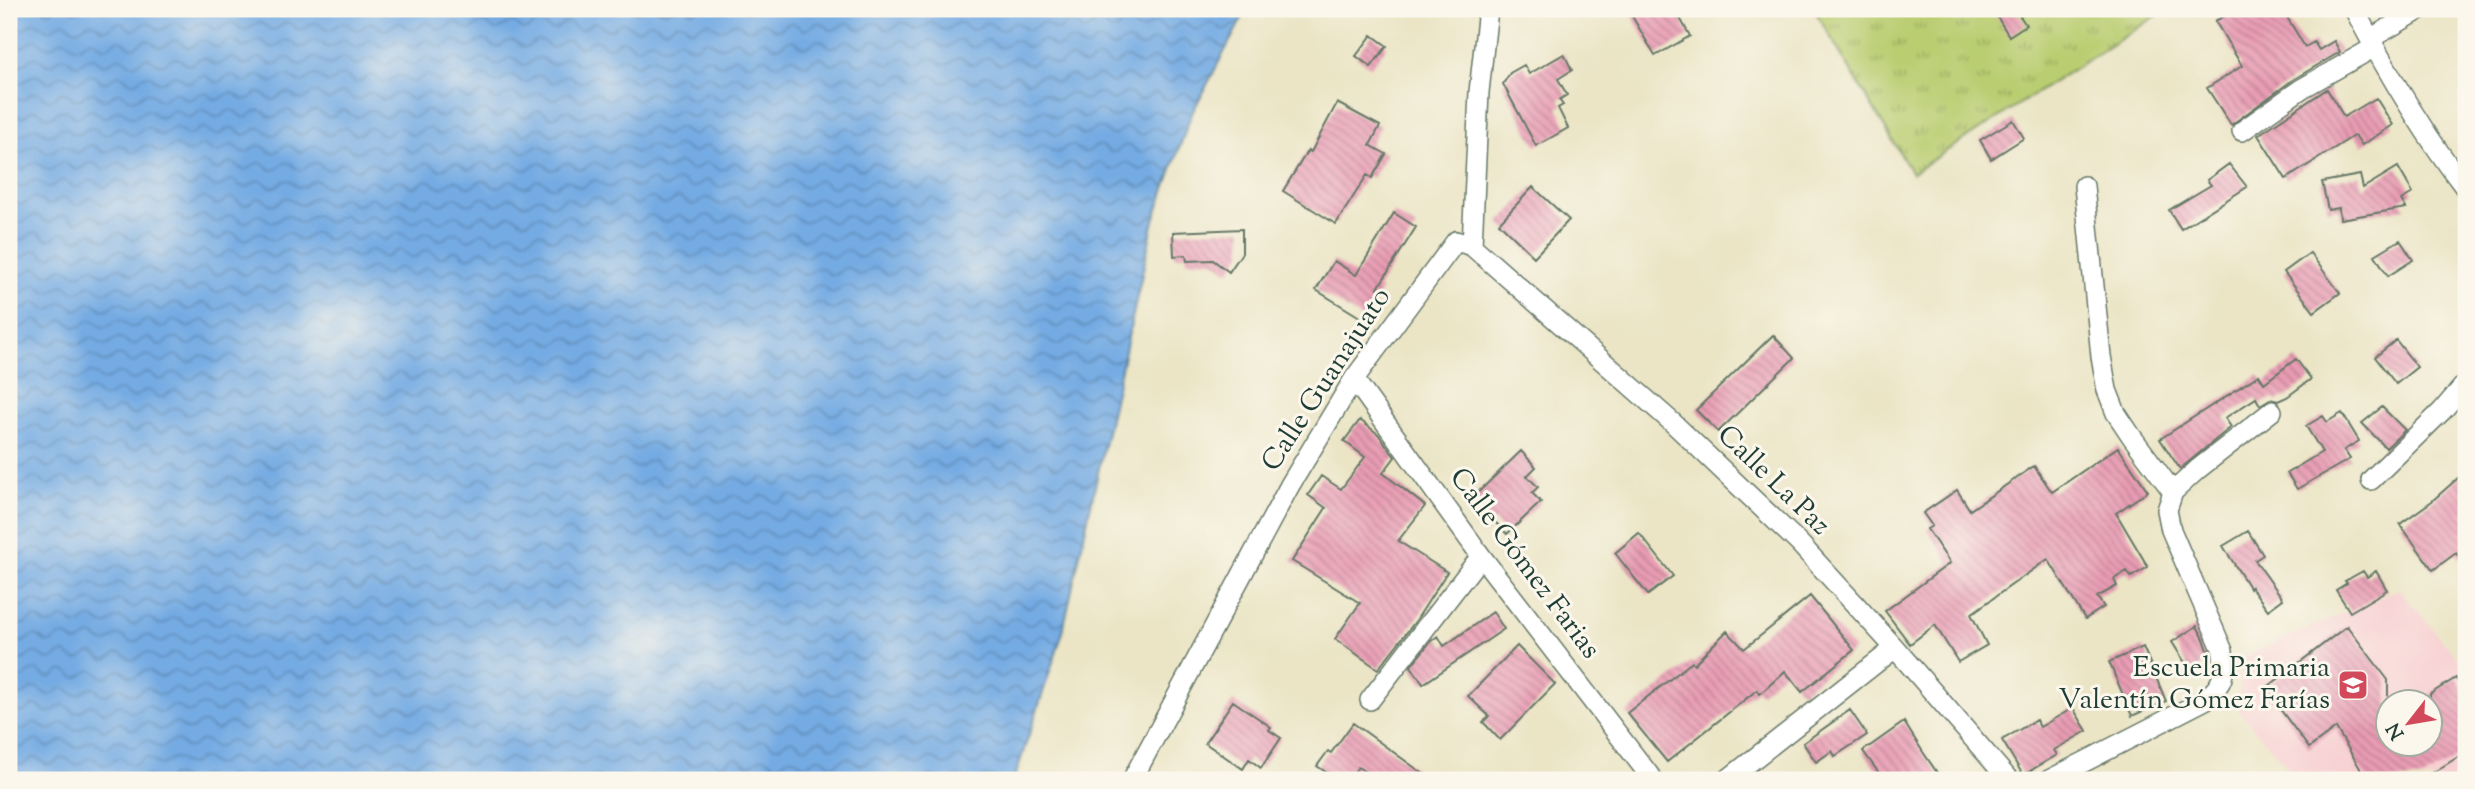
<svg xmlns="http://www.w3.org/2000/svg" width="2475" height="789" font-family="'Sorts Mill Goudy',serif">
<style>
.built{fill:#f7cfd2;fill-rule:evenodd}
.grass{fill:url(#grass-tufts);stroke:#6c8552;stroke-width:2}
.water{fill:url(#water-waves);stroke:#4a748c;stroke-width:2}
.building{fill:url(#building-back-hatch)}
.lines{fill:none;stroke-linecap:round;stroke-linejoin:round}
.street-casing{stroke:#667867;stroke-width:22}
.street{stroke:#fff;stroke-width:19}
.labels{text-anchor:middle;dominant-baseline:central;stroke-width:6;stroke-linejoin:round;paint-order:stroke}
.street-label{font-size:28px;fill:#1f3d34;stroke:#fbf7ec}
.poi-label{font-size:28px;fill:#1f3d34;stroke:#fbf7ec;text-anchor:end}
</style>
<defs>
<pattern id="grass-tufts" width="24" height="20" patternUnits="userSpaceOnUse" patternTransform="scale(1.75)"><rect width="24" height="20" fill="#bacd71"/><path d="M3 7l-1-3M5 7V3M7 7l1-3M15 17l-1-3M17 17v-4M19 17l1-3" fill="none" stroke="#97a85e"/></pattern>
<pattern id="water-waves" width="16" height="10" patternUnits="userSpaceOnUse" patternTransform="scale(1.75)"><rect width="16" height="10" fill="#75abe3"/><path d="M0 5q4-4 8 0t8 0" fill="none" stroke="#5f8cb9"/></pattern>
<pattern id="building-back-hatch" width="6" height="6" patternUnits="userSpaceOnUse" patternTransform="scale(1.75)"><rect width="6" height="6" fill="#e99cb4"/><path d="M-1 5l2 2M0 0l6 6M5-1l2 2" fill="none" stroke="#bc8093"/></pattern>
</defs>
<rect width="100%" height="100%" fill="#fbf7ec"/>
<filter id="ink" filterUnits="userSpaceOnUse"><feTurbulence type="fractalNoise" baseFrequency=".0143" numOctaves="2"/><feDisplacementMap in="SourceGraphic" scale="14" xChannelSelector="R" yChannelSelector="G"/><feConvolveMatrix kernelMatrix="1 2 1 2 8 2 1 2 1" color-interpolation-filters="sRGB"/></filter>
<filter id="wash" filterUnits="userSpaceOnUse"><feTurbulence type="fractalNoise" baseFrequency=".00686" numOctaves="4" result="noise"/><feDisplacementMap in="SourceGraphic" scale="28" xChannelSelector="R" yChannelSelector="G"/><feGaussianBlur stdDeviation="1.57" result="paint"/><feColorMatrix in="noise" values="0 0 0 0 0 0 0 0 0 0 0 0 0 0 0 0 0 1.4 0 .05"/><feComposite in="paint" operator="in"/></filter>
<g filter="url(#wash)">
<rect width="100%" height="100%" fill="#ebe5c6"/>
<path class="built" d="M 2399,589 L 2466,668 L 2466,780 L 2299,780 L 2238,710 L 2243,657 ZM 2388,702 L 2430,702 L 2430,744 L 2388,744 Z"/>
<path class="grass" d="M 1814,9 L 2167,9 L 1912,173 Z"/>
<path class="water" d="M 9,9 L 1247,9 L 1191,115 L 1154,220 L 1062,635 L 1014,780 L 9,780 Z"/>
<g id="blocks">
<path class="building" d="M 1628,9 L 1675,9 L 1690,36 L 1655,56 Z
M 2007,9 L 2015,9 L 2026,25 L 2009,36 L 1996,15 Z
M 2238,9 L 2282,9 L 2305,47 L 2314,42 L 2319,50 L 2334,41 L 2340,52 L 2294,79 L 2231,125 L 2207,88 L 2242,66 L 2215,21 Z
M 1372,35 L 1387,46 L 1371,67 L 1356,56 Z
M 1564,54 L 1572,70 L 1558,79 L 1567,95 L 1559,100 L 1563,105 L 1558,108 L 1568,128 L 1536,146 L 1503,84 L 1510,73 L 1524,65 L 1529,74 Z
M 2327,89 L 2344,117 L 2376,98 L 2393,125 L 2362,145 L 2355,135 L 2286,179 L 2258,135 Z
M 1337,103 L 1380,126 L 1370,145 L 1386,154 L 1372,178 L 1367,175 L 1336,224 L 1283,191 L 1308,150 L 1311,152 Z
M 2013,120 L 2024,138 L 1991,159 L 1980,140 Z
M 2229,164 L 2247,187 L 2181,229 L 2169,210 L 2211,185 L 2207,180 Z
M 2398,167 L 2413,193 L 2401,200 L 2406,208 L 2340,219 L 2339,208 L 2328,210 L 2322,182 L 2360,175 L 2363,188 Z
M 1533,187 L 1569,220 L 1534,257 L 1499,223 Z
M 1394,213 L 1416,227 L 1378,288 L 1381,290 L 1363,319 L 1316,290 L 1334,261 L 1356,275 Z
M 1242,229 L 1242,253 L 1229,272 L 1213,260 L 1187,261 L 1186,255 L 1174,256 L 1173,232 Z
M 2400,240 L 2413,260 L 2388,276 L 2375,255 Z
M 2310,253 L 2340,293 L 2314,312 L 2284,272 Z
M 1773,335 L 1794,358 L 1718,432 L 1696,410 Z
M 2396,340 L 2417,367 L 2396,384 L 2375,357 Z
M 2296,359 L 2311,379 L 2287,397 L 2278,401 L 2270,399 L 2260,405 L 2256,398 L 2225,418 L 2231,427 L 2180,469 L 2160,439 L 2259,375 L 2264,383 Z
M 2382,407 L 2405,430 L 2386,448 L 2362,423 Z
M 2342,413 L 2359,441 L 2344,450 L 2350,459 L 2297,489 L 2287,473 L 2322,452 L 2306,426 L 2323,416 L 2327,422 Z
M 1360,420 L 1378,434 L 1395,457 L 1383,473 L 1425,506 L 1398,541 L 1447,572 L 1417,619 L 1378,669 L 1335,639 L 1360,603 L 1292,561 L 1326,508 L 1308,495 L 1321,476 L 1341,489 L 1365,457 L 1344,441 Z
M 2118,447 L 2148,491 L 2116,513 L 2148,567 L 2131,577 L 2127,571 L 2114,579 L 2117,586 L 2097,597 L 2104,607 L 2085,619 L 2048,559 L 1971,614 L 1987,645 L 1958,662 L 1935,625 L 1910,644 L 1885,611 L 1950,563 L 1927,529 L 1932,526 L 1923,513 L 1957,490 L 1970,510 L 2034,466 L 2052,492 Z
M 1521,451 L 1536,467 L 1527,476 L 1538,487 L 1532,493 L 1541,502 L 1507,534 L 1494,521 L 1489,526 L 1467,503 Z
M 2466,471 L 2466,565 L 2456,553 L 2433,570 L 2400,524 L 2432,501 Z
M 2248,531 L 2263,555 L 2255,560 L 2283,599 L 2268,610 L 2251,587 L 2250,589 L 2223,546 Z
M 1639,533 L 1673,576 L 1648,595 L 1615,553 Z
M 2363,571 L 2367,577 L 2376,571 L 2387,590 L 2350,612 L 2336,590 L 2347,583 L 2345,581 Z
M 1810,596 L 1854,650 L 1802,692 L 1785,671 L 1760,694 L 1757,690 L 1667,762 L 1627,713 L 1692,662 L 1694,664 L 1727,631 L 1744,649 Z
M 1493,612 L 1504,629 L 1423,684 L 1411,666 L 1431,641 L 1438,636 L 1444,646 Z
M 2197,626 L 2204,639 L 2211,659 L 2191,672 L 2172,642 Z
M 2347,626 L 2388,680 L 2388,744 L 2430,744 L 2430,694 L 2456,678 L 2466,695 L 2466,752 L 2421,780 L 2367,780 L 2336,728 L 2309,748 L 2265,689 Z
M 1517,646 L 1555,684 L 1500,740 L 1483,722 L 1489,716 L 1468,696 Z
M 2143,647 L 2166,701 L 2132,716 L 2109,662 Z
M 1233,701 L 1271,727 L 1269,730 L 1281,738 L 1261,768 L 1249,759 L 1243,769 L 1205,743 Z
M 2073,708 L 2087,731 L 2054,750 L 2057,755 L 2023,775 L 2002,740 L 2036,720 L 2040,727 Z
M 1850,710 L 1867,735 L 1835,756 L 1832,751 L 1816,762 L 1803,743 Z
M 1904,722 L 1923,752 L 1942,780 L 1884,780 L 1863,751 Z
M 1353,723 L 1432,780 L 1377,780 L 1358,767 L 1348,780 L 1338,780 L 1317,766 L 1328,751 L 1331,753 Z"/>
</g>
</g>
<g filter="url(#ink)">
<use href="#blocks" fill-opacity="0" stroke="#667867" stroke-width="2"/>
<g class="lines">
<g class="street-casing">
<path id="street" d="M 2354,9 C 2387,72 2423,133 2466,189
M 2370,39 L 2421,9
M 2242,131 L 2301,89 L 2373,48
M 2084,186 L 2101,356 L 2107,390 L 2116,413 L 2132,437 L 2173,492
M 1472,246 L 1673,423 L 1800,544 L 1895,648 L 2009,780
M 1354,379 L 1481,556 L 1653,780
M 2371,480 L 2442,411 L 2466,383
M 1370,700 L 1481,556
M 1132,780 L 1290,485 L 1354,379 L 1456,241 L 1472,246 L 1479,92 L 1488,9
M 1727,780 L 1895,648
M 2049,780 L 2205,700 C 2224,683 2225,676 2223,651 L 2171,530 L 2167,510 L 2173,492 L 2198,469 L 2272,411"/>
</g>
<use href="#street" class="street"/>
</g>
</g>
<defs>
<g id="school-square" transform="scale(1.575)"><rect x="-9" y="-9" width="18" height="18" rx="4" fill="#d1495b" stroke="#fbf7ec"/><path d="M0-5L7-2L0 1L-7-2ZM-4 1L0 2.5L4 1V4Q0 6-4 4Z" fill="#fff"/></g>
</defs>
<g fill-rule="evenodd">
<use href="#school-square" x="2353" y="685"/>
</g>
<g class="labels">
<g class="street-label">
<text transform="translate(1327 380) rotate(-57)">Calle Guanajuato</text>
<text transform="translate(1773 481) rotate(44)">Calle La Paz</text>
<text transform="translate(1524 564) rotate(53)">Calle Gómez Farias</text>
</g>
<g class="poi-label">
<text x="2330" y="669">Escuela Primaria<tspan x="2330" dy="32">Valentín Gómez Farías</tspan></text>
</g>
</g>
<rect width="2475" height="789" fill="none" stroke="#fbf7ec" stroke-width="35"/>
<g transform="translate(2409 723) rotate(239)"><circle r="33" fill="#fbf7ec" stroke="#a3ada2" stroke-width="2"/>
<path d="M0-5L12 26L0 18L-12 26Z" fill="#d1495b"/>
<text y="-10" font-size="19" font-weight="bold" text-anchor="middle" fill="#1f3d34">N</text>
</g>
</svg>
